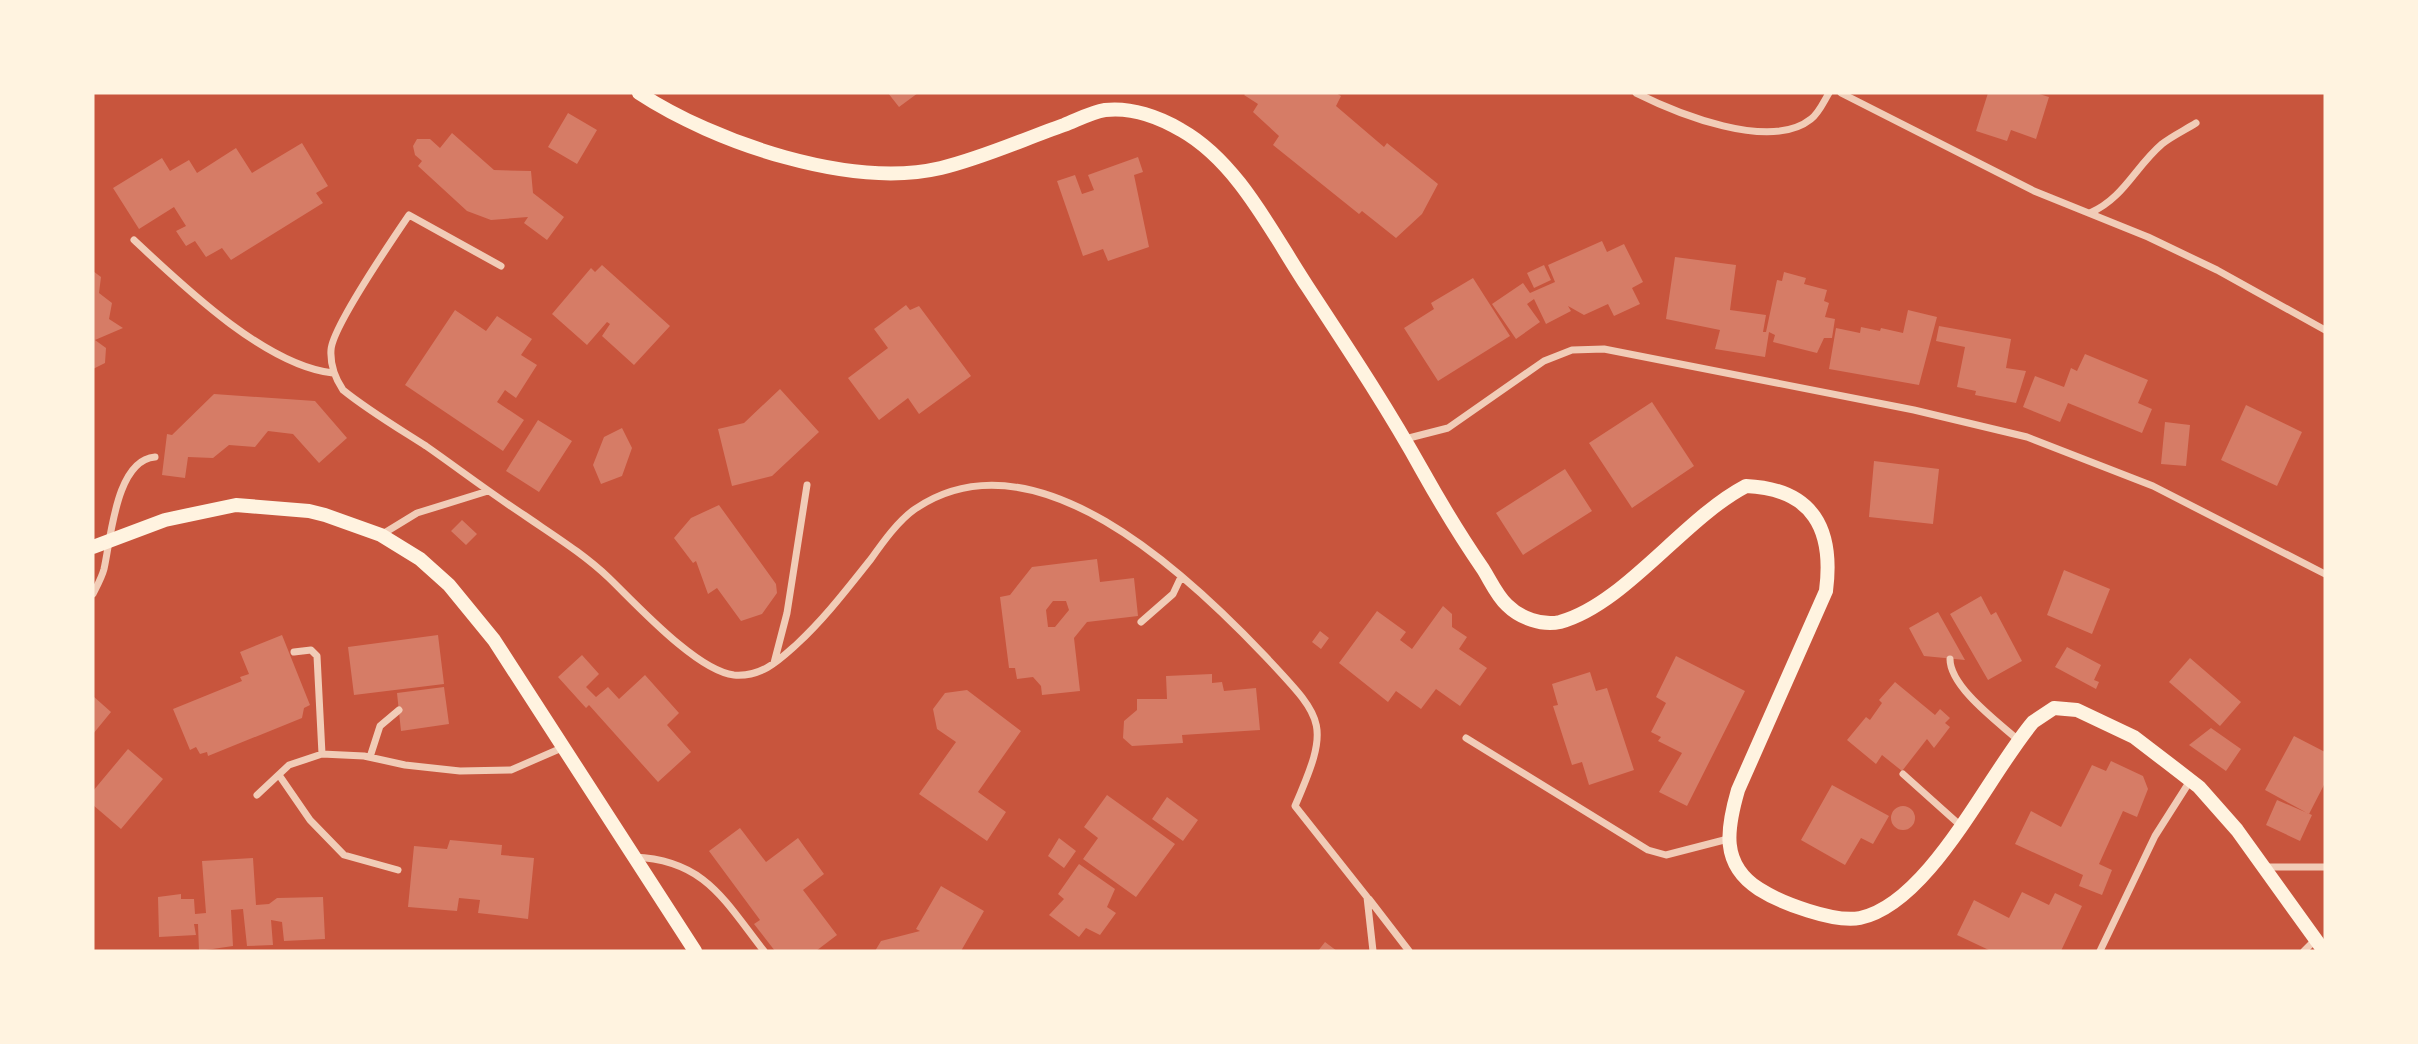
<svg xmlns="http://www.w3.org/2000/svg" width="2418" height="1044" font-family="Manrope,sans-serif">
<style>
.building{fill:#d67c66;fill-rule:evenodd}
.lines{fill:none;stroke-linecap:round;stroke-linejoin:round}
.minor{stroke:#f1ccb7;stroke-width:7}
.secondary{stroke:#fff3e0;stroke-width:14}
</style>
<rect width="100%" height="100%" fill="#c8553d"/>
<path class="building" d="M 888,93 L 918,93 L 899,107 Z
M 1246,93 L 1336,93 L 1341,96 L 1336,106 L 1384,147 L 1387,143 L 1438,184 L 1422,214 L 1396,238 L 1362,211 L 1359,214 L 1273,145 L 1279,136 L 1253,112 L 1258,104 L 1244,95 Z
M 1988,93 L 2036,93 L 2049,97 L 2036,139 L 2011,130 L 2007,141 L 1976,131 Z
M 568,113 L 597,130 L 577,164 L 548,147 Z
M 452,133 L 494,170 L 531,171 L 533,193 L 564,217 L 547,240 L 524,223 L 528,217 L 491,220 L 467,211 L 418,166 L 422,161 L 415,155 L 413,146 L 417,139 L 430,139 L 440,148 Z
M 302,143 L 328,186 L 316,193 L 323,203 L 231,260 L 222,248 L 206,257 L 195,241 L 186,246 L 176,231 L 186,226 L 174,207 L 139,229 L 113,188 L 162,158 L 170,171 L 189,160 L 197,173 L 236,148 L 252,173 Z
M 1138,157 L 1143,172 L 1134,175 L 1149,247 L 1108,261 L 1103,249 L 1083,256 L 1057,181 L 1075,175 L 1082,194 L 1094,190 L 1088,175 Z
M 1602,241 L 1607,252 L 1624,244 L 1643,282 L 1632,288 L 1640,304 L 1614,316 L 1608,304 L 1584,315 L 1568,306 L 1571,311 L 1546,324 L 1534,299 L 1527,304 L 1540,322 L 1516,339 L 1492,304 L 1523,283 L 1530,293 L 1555,282 L 1548,265 Z
M 1675,257 L 1736,265 L 1730,310 L 1766,315 L 1763,332 L 1766,332 L 1777,280 L 1782,281 L 1784,272 L 1806,278 L 1804,284 L 1827,290 L 1824,301 L 1829,303 L 1825,317 L 1835,319 L 1832,338 L 1824,338 L 1817,353 L 1773,342 L 1775,335 L 1769,332 L 1765,357 L 1715,349 L 1720,330 L 1666,319 Z
M 602,265 L 670,326 L 634,365 L 602,336 L 610,324 L 607,322 L 587,345 L 552,314 L 591,268 L 595,272 Z
M 1544,265 L 1551,280 L 1534,288 L 1527,273 Z
M 93,271 L 101,277 L 99,293 L 112,303 L 109,319 L 123,328 L 95,340 L 106,348 L 105,363 L 93,369 Z
M 1473,278 L 1510,336 L 1438,381 L 1404,328 L 1434,309 L 1431,303 Z
M 906,305 L 910,310 L 919,306 L 971,376 L 919,414 L 908,398 L 879,420 L 848,378 L 888,348 L 874,329 Z
M 455,310 L 486,331 L 497,316 L 532,339 L 521,355 L 537,365 L 516,398 L 505,390 L 497,402 L 524,420 L 503,451 L 405,385 Z
M 1908,310 L 1937,317 L 1919,385 L 1829,369 L 1836,328 L 1860,333 L 1861,327 L 1880,331 L 1881,328 L 1903,333 Z
M 1939,326 L 2011,339 L 2006,368 L 2026,371 L 2016,403 L 1975,395 L 1976,391 L 1957,387 L 1965,347 L 1936,341 Z
M 2085,354 L 2148,380 L 2138,403 L 2152,409 L 2142,433 L 2068,403 L 2060,422 L 2023,407 L 2035,376 L 2064,387 L 2071,368 L 2077,371 Z
M 780,389 L 819,432 L 772,476 L 732,486 L 718,429 L 744,423 Z
M 214,394 L 315,401 L 347,438 L 319,463 L 293,434 L 268,431 L 255,447 L 229,445 L 213,458 L 188,457 L 185,478 L 162,475 L 167,434 L 172,435 Z
M 1652,402 L 1694,466 L 1632,508 L 1589,443 Z
M 2246,405 L 2302,432 L 2277,486 L 2221,460 Z
M 538,420 L 572,441 L 539,492 L 506,471 Z
M 2165,422 L 2190,425 L 2186,466 L 2161,464 Z
M 622,428 L 632,448 L 622,476 L 601,484 L 593,465 L 604,437 Z
M 1874,461 L 1939,469 L 1933,524 L 1869,517 Z
M 1565,469 L 1592,511 L 1523,555 L 1496,513 Z
M 719,505 L 776,584 L 777,593 L 762,614 L 741,621 L 717,588 L 708,594 L 696,561 L 693,563 L 674,538 L 691,518 Z
M 462,520 L 477,534 L 466,545 L 451,531 Z
M 1097,559 L 1100,582 L 1134,578 L 1138,616 L 1087,622 L 1074,638 L 1080,691 L 1042,695 L 1041,686 L 1033,677 L 1017,679 L 1015,668 L 1009,668 L 1000,597 L 1010,595 L 1032,567 ZM 1053,601 L 1066,601 L 1069,610 L 1055,627 L 1048,627 L 1046,610 Z
M 2064,570 L 2110,589 L 2092,634 L 2047,615 Z
M 1981,596 L 1991,615 L 1996,612 L 2022,661 L 1988,680 L 1950,614 Z
M 1443,606 L 1452,614 L 1452,627 L 1467,637 L 1459,649 L 1487,668 L 1460,706 L 1436,689 L 1421,709 L 1396,691 L 1388,702 L 1339,663 L 1377,611 L 1406,632 L 1400,640 L 1412,649 Z
M 1938,612 L 1965,660 L 1924,656 L 1909,628 Z
M 1320,631 L 1329,638 L 1321,649 L 1312,642 Z
M 282,635 L 310,705 L 304,708 L 302,718 L 208,756 L 207,752 L 200,754 L 196,747 L 190,750 L 173,709 L 242,681 L 240,677 L 249,674 L 240,652 Z
M 438,635 L 444,684 L 354,695 L 348,647 Z
M 2067,647 L 2101,665 L 2094,680 L 2099,682 L 2096,689 L 2055,667 Z
M 582,655 L 599,674 L 586,687 L 596,697 L 608,687 L 619,699 L 645,675 L 679,713 L 667,725 L 691,752 L 658,782 L 589,705 L 586,708 L 558,677 Z
M 1676,656 L 1745,691 L 1687,806 L 1659,792 L 1682,753 L 1658,741 L 1661,737 L 1651,732 L 1666,703 L 1656,697 Z
M 2190,658 L 2241,702 L 2220,726 L 2169,682 Z
M 1590,672 L 1596,691 L 1607,688 L 1634,770 L 1589,785 L 1582,762 L 1572,765 L 1553,706 L 1558,705 L 1552,684 Z
M 1212,674 L 1212,683 L 1222,682 L 1224,691 L 1256,688 L 1260,730 L 1182,735 L 1183,743 L 1132,746 L 1123,738 L 1124,721 L 1137,710 L 1137,699 L 1167,699 L 1166,676 Z
M 1895,682 L 1935,715 L 1940,709 L 1950,718 L 1945,723 L 1950,727 L 1934,748 L 1927,739 L 1902,771 L 1882,755 L 1876,764 L 1847,740 L 1866,717 L 1870,720 L 1882,703 L 1879,700 Z
M 444,687 L 449,724 L 401,731 L 397,693 Z
M 967,690 L 1021,731 L 978,792 L 1006,812 L 987,841 L 919,794 L 956,742 L 937,729 L 933,709 L 945,693 Z
M 93,696 L 111,712 L 93,734 Z
M 2211,728 L 2241,749 L 2226,771 L 2189,745 Z
M 2294,736 L 2325,752 L 2325,783 L 2309,814 L 2265,790 Z
M 128,749 L 163,779 L 121,829 L 93,805 L 93,791 Z
M 2111,761 L 2143,776 L 2148,789 L 2137,817 L 2123,811 L 2099,864 L 2112,870 L 2102,895 L 2079,886 L 2083,875 L 2015,844 L 2031,811 L 2061,827 L 2092,765 L 2106,771 Z
M 1832,785 L 1889,816 L 1873,844 L 1861,838 L 1845,865 L 1801,840 Z
M 1107,795 L 1175,844 L 1136,897 L 1083,859 L 1098,838 L 1084,827 Z
M 1167,797 L 1198,820 L 1183,841 L 1152,819 Z
M 2277,800 L 2312,815 L 2300,841 L 2266,825 Z
M1891 818a12 12 0 1 1 24 0a12 12 0 1 1-24 0Z
M 740,828 L 766,862 L 798,838 L 824,874 L 803,890 L 837,935 L 816,951 L 775,951 L 754,924 L 760,920 L 709,851 Z
M 1059,838 L 1076,851 L 1064,868 L 1048,856 Z
M 450,840 L 502,845 L 501,855 L 534,858 L 528,919 L 478,913 L 480,900 L 459,898 L 457,911 L 408,907 L 414,846 L 447,849 Z
M 253,858 L 256,905 L 269,904 L 277,898 L 323,897 L 325,939 L 284,941 L 282,922 L 271,920 L 273,945 L 247,946 L 243,909 L 231,910 L 233,946 L 199,951 L 198,924 L 194,924 L 196,935 L 159,937 L 158,897 L 181,894 L 181,899 L 194,899 L 195,914 L 206,913 L 202,861 Z
M 1079,864 L 1115,889 L 1107,907 L 1116,913 L 1100,935 L 1086,928 L 1079,937 L 1049,915 L 1064,899 L 1058,894 Z
M 941,886 L 984,911 L 961,951 L 875,951 L 881,941 L 920,931 L 916,929 Z
M 2022,892 L 2049,905 L 2055,893 L 2082,906 L 2061,951 L 1991,951 L 1957,935 L 1974,900 L 2009,918 Z
M 1325,942 L 1337,951 L 1318,951 Z"/>
<g class="lines">
<path class="minor" d="M 1636,93 C 1676,113 1770,152 1811,119 C 1819,113 1824,101 1829,93
M 1841,93 L 2034,191 L 2148,237 L 2217,270 L 2325,330
M 2090,213 C 2124,198 2135,167 2162,144 C 2172,136 2185,130 2196,123
M 134,240 C 183,286 266,366 333,373
M 501,266 L 409,215 C 394,237 332,328 331,350 C 330,366 335,378 343,390 C 369,411 398,428 426,446 C 459,469 490,493 524,515 C 553,535 584,554 609,578 C 636,604 697,671 734,675 C 762,677 778,661 797,644 C 825,618 847,589 871,559 C 883,542 898,521 915,509 C 1034,428 1187,574 1265,656 C 1325,720 1331,723 1295,806 L 1367,897 L 1373,951
M 1405,439 L 1448,428 L 1544,361 L 1572,350 L 1604,349 L 1914,410 L 2027,437 L 2153,486 L 2325,574
M 381,535 L 417,513 L 488,491
M 93,594 C 97,586 102,577 104,569 C 111,538 116,460 155,457
M 1141,622 L 1173,594 L 1181,577
M 294,652 L 311,650 L 317,656 L 322,754
M 1950,659 C 1950,687 1998,722 2018,740
M 774,663 L 787,613 L 807,485
M 1466,738 L 1648,850 L 1666,855 L 1728,839
M 370,757 L 380,726 L 399,710
M 1903,774 L 1961,826
M 279,775 L 310,820 L 344,855 L 398,870
M 257,795 L 289,765 L 322,754 L 364,756 L 405,765 L 460,771 L 511,770 L 564,747
M 634,857 C 705,860 724,900 764,951
M 2264,867 L 2325,867
M 1369,899 L 1409,951
M 2100,951 L 2155,836 L 2190,781
M 2304,951 L 2316,939"/>
<path class="secondary" d="M 639,93 C 715,143 851,189 941,168 C 983,158 1024,139 1064,125 C 1077,120 1092,112 1105,110 C 1131,107 1159,117 1181,130 C 1238,162 1272,233 1307,286 C 1347,347 1387,407 1422,470 C 1441,504 1461,537 1483,569 C 1490,580 1497,596 1507,605 C 1520,618 1542,626 1560,622 C 1625,604 1683,519 1746,486 C 1813,489 1834,529 1826,591 L 1738,790 C 1727,828 1720,864 1759,889 C 1781,903 1834,923 1860,918 C 1930,903 1988,775 2033,722 L 2054,708 L 2077,710 L 2134,737 L 2168,763 L 2199,787 L 2237,830 L 2324,951
M 93,547 L 165,520 L 236,505 L 309,511 L 325,515 L 381,535 L 420,559 L 449,585 L 494,640 L 695,951"/>
</g>
<rect width="2418" height="1044" fill="none" stroke="#fff3e0" stroke-width="189"/>
</svg>
